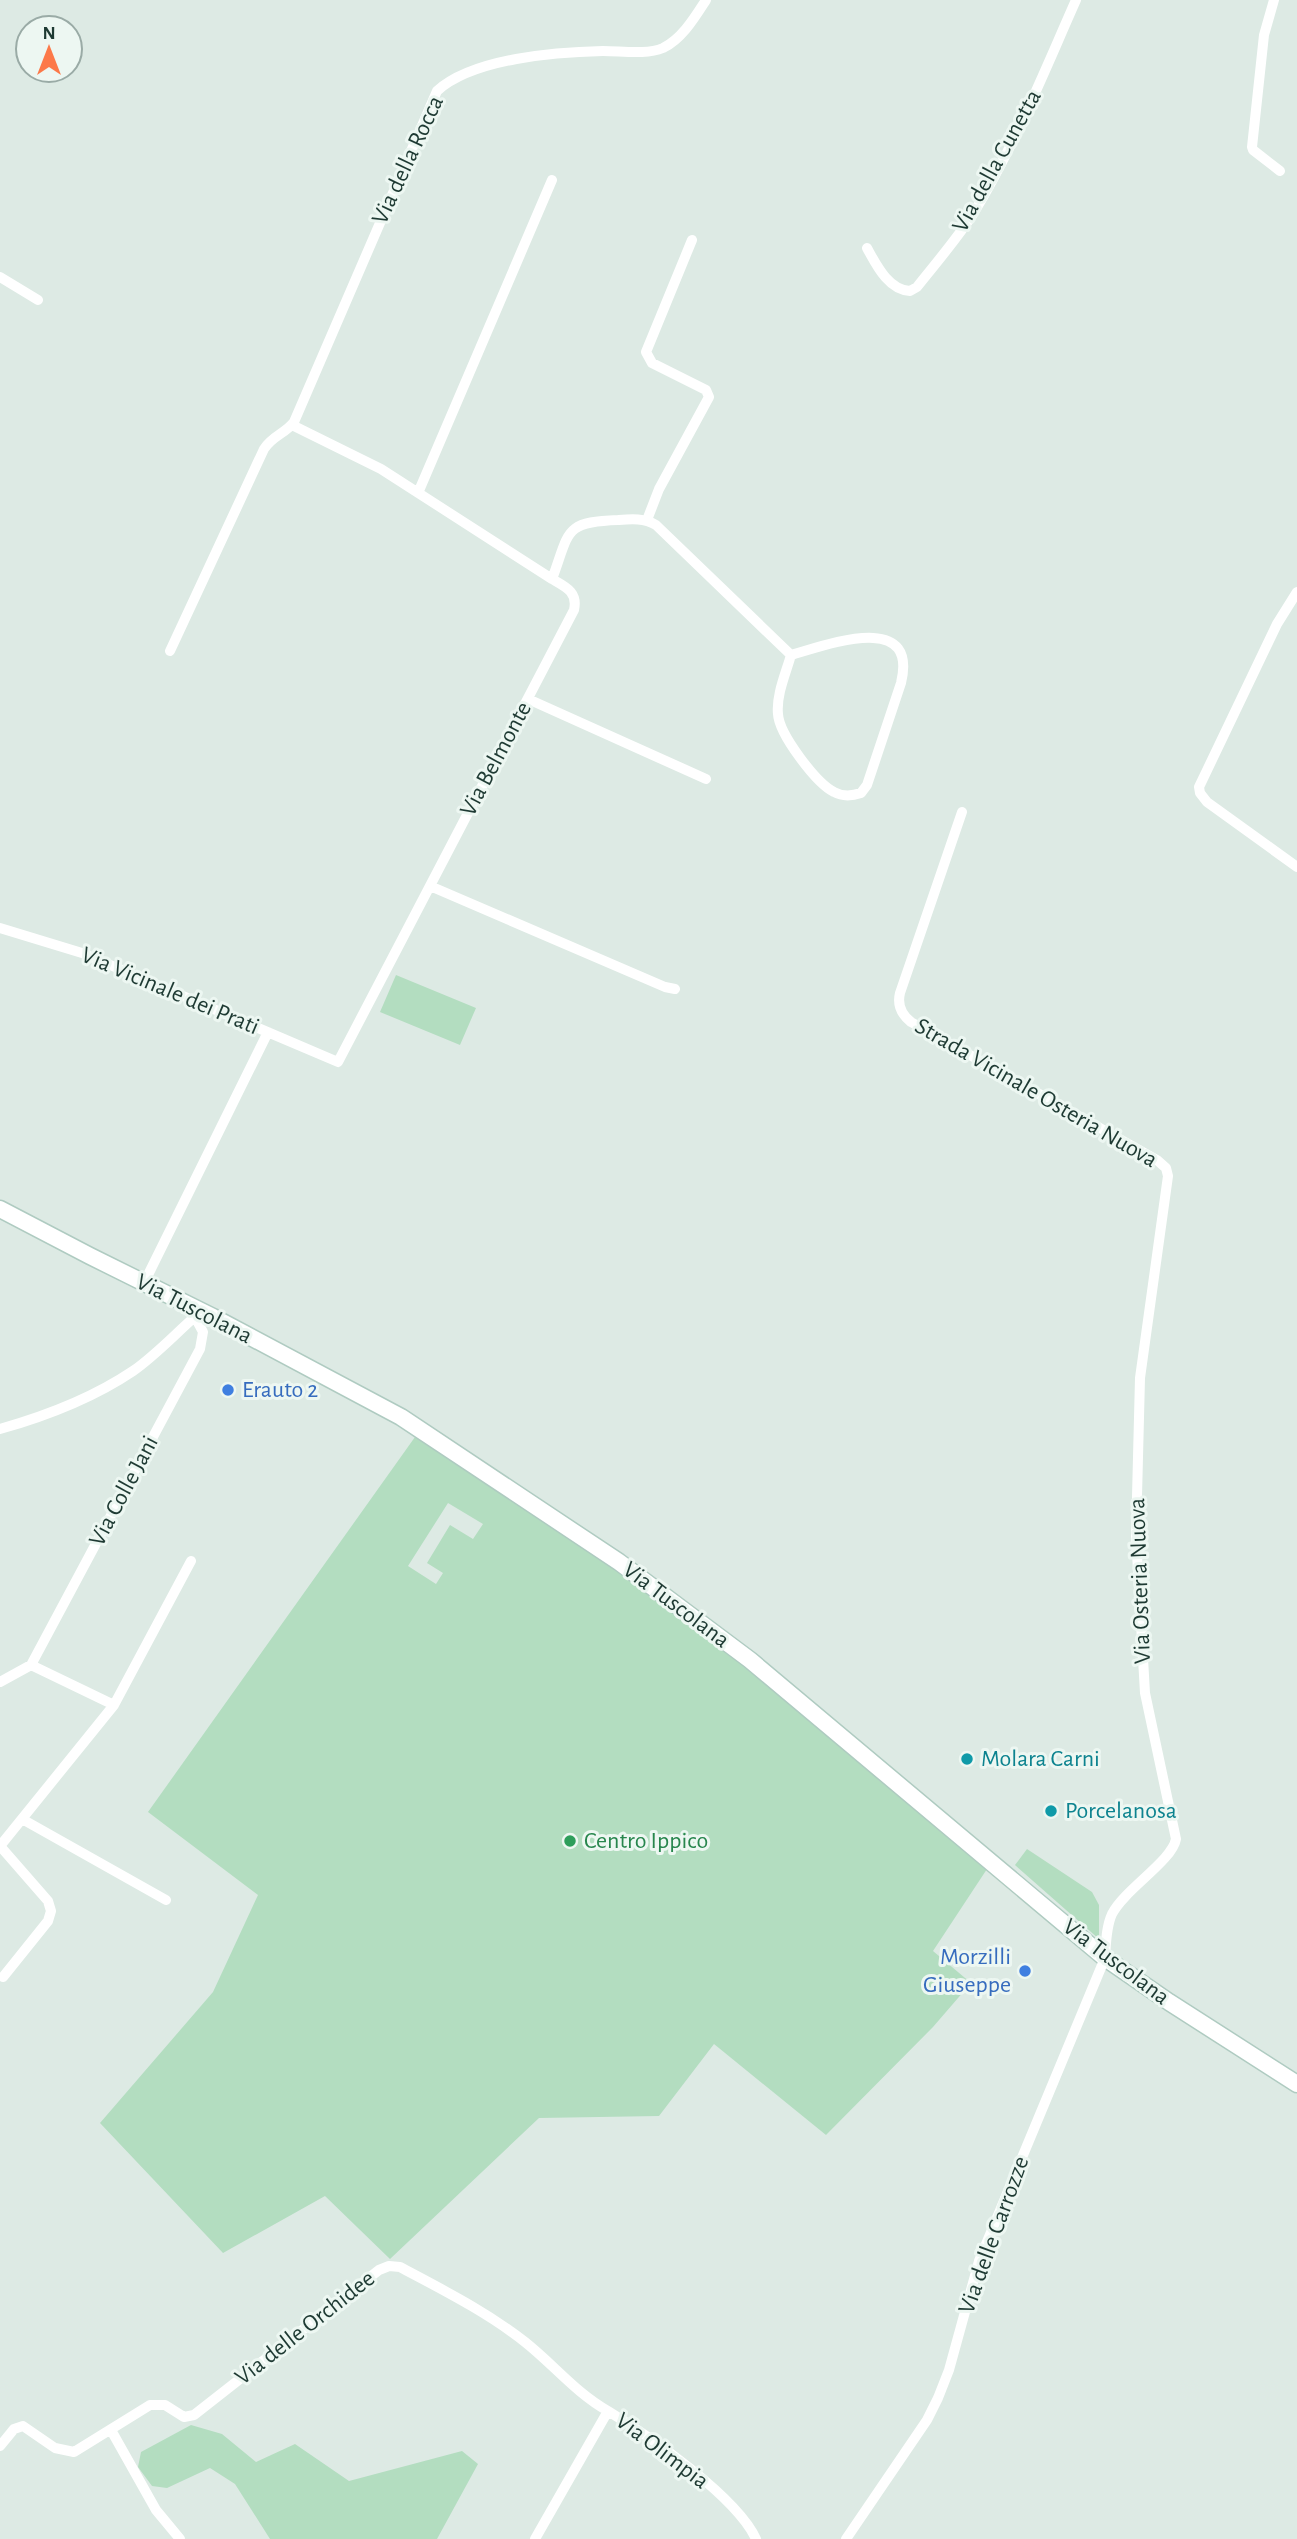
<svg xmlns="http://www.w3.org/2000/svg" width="1297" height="2539" font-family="'Alegreya Sans',sans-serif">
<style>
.green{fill:#b3ddc0;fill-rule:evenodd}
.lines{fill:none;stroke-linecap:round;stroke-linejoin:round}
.secondary-casing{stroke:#afcbc1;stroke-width:19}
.street{stroke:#fff;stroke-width:10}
.secondary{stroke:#fff;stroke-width:16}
.shop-dot{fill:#3f7fe0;stroke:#edf7f2;stroke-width:2.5}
.culture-dot{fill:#0f9aa8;stroke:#edf7f2;stroke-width:2.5}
.leisure-dot{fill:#2e9e5b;stroke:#edf7f2;stroke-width:2.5}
.labels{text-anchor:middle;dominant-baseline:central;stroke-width:6;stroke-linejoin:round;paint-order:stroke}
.street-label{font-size:24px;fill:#1e3a33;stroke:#edf7f2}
.shop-label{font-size:24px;fill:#366cbe;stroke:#edf7f2;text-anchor:start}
.culture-label{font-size:24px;fill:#0d838f;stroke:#edf7f2;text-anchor:start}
.leisure-label{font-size:24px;fill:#27864d;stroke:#edf7f2;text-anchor:start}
</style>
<rect width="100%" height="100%" fill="#ddeae4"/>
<path class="green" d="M 396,975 L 476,1008 L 460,1045 L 380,1012 Z
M 415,1437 L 612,1565 L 742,1663 L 987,1869 L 933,1951 L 971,1983 L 933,2027 L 826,2135 L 714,2044 L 659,2116 L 539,2118 L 390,2259 L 325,2196 L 223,2253 L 100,2123 L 213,1992 L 258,1895 L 148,1812 ZM 448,1503 L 483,1524 L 473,1539 L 450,1525 L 427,1563 L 443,1573 L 436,1584 L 408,1566 Z
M 1027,1849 L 1092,1892 L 1099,1905 L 1099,1939 L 1015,1865 Z
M 191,2425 L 222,2434 L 256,2462 L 295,2444 L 349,2481 L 462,2451 L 478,2464 L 437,2539 L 270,2539 L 235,2484 L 210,2468 L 167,2488 L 152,2486 L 138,2467 L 141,2452 Z"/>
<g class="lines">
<g class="secondary-casing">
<path id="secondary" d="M 0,1209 L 90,1256 L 213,1317 L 401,1417 L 619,1562 L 750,1660 L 1105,1958 L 1169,2002 L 1297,2084"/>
</g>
<path class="street" d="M 1274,0 L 1264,35 L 1252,147 L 1253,150 L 1280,171
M 867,248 C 876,264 888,290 910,291 L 917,287 C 936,263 956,240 973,214 C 1014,147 1044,72 1076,0
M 0,277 L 38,300
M 292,425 L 381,469 L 552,579
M 418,493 L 552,180
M 647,520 L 659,489 L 709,397 L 706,390 L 652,363 L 646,352 L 692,240
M 1297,592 L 1277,624 L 1199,787 L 1200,793 L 1207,802 L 1297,867
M 170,651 L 264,449 C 272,436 286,433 294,422 L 437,91 C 473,58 557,52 603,51 C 622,51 646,55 663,48 C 682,39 695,17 706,0
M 528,699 L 706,779
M 430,886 L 665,987 L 675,989
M 0,928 L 82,953 L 338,1062 L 574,610 C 578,592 566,587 552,579 C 570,531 563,522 618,520 C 632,519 644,518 656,525 L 791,655 C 786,673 776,695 778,714 C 779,734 816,783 834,792 C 843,797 852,796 861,793 L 867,785 L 901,683 C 919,609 824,646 791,655
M 144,1283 L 268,1032
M 0,1429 C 46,1416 93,1398 133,1371 C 156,1355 176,1333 198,1314
M 31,1665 L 200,1349 L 203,1332 L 195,1317
M 0,1682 L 31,1665 L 114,1705
M 22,1819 L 166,1900
M 3,1977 L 48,1921 L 51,1911 L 48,1901 L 0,1846 L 114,1705 L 191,1561
M 111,2430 L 156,2510 L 180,2539
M 0,2446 L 14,2429 L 23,2426 L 55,2448 L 74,2452 L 150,2405 L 165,2405 L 184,2417 L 194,2415 L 379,2270 L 389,2266 L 400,2267 C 443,2290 487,2312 525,2342 C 554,2365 576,2393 608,2411
M 535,2539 L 608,2411 C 649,2436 737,2497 756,2539
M 846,2539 L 927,2420 L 938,2398 L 949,2370 L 979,2261 L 1105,1958 C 1106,1944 1106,1927 1112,1914 C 1125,1889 1172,1861 1176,1839 L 1145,1693 L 1136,1536 L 1140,1378 L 1168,1176 L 1166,1168 L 1157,1160 L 911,1022 C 901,1014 897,1005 900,993 L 962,812"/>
<use href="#secondary" class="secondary"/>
</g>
<g class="shop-dot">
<circle cx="228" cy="1390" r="7"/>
<circle cx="1025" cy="1971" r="7"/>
</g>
<g class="culture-dot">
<circle cx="967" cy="1759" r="7"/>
<circle cx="1051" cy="1811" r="7"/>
</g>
<circle class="leisure-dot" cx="570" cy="1841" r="7"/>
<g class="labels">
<g class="street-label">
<text transform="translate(408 160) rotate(-65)">Via della Rocca</text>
<text transform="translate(997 161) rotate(-61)">Via della Cunetta</text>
<text transform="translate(496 759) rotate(-62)">Via Belmonte</text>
<text transform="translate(170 991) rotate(23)">Via Vicinale dei Prati</text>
<text transform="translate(1036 1093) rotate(30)">Strada Vicinale Osteria Nuova</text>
<text transform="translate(194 1309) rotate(27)">Via Tuscolana</text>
<text transform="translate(124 1491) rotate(-62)">Via Colle Jani</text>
<text transform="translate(1140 1581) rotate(-92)">Via Osteria Nuova</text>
<text transform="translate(676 1605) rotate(37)">Via Tuscolana</text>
<text transform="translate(1116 1962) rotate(37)">Via Tuscolana</text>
<text transform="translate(994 2235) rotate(-70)">Via delle Carrozze</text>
<text transform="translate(305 2328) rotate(-38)">Via delle Orchidee</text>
<text transform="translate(662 2451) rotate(37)">Via Olimpia</text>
</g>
<g class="shop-label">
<text x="242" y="1390">Erauto 2</text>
<text x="1011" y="1957" text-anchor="end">Morzilli<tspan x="1011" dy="28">Giuseppe</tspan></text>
</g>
<g class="culture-label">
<text x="981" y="1759">Molara Carni</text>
<text x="1065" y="1811">Porcelanosa</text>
</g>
<g class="leisure-label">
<text x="584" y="1841">Centro Ippico</text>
</g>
</g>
<g transform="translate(49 49)"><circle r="33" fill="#edf7f2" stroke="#9aaba6" stroke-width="2"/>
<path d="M0-5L12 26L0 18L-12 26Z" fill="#fc7949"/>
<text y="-10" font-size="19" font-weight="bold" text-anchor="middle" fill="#1e3a33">N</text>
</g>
</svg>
